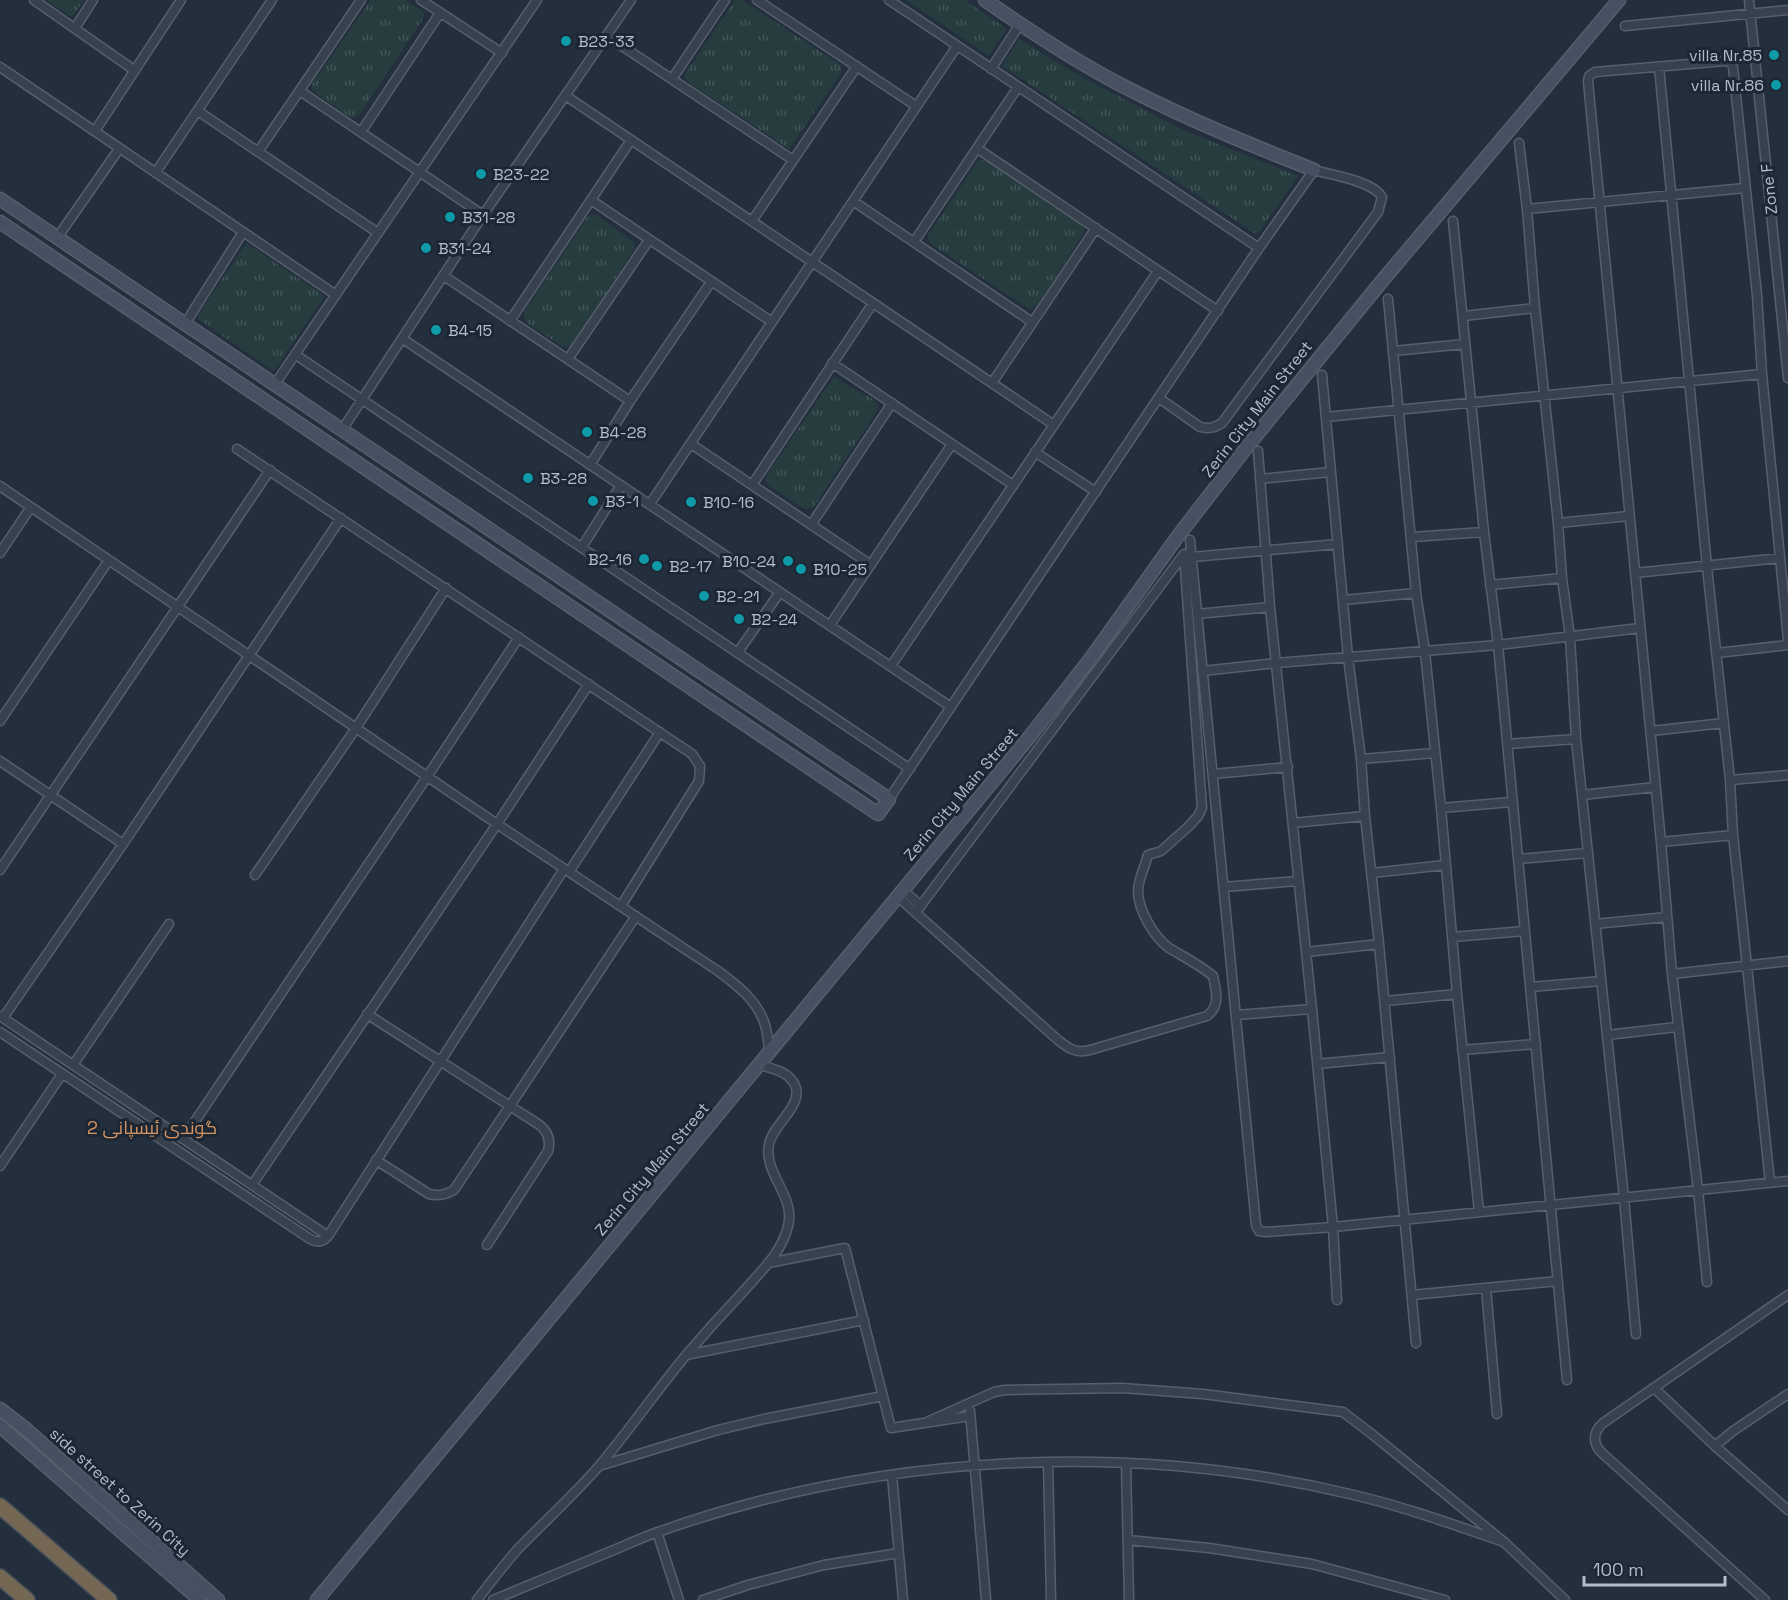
<svg xmlns="http://www.w3.org/2000/svg" width="1788" height="1600" font-family="'Space Grotesk',Cairo,sans-serif">
<style>
.grass{fill:url(#grass-tufts)}
.lines{fill:none;stroke-linecap:round;stroke-linejoin:round}
.street-casing{stroke:#565f6c;stroke-width:11}
.secondary-casing{stroke:#565f6c;stroke-width:15}
.highway-casing{stroke:#434c59;stroke-width:18}
.street{stroke:#38414e;stroke-width:8}
.secondary{stroke:#465061;stroke-width:12}
.highway{stroke:#746855;stroke-width:15}
.culture-dot{fill:#0f9aa8;stroke:#1d2633;stroke-width:2}
.labels{text-anchor:middle;dominant-baseline:central;stroke-width:6;stroke-linejoin:round;paint-order:stroke}
.poi-label{font-size:16px;fill:#b4bcc9;stroke:#1d2633;text-anchor:start}
.street-label{font-size:16px;fill:#b4bcc9;stroke:#1d2633}
.neighbourhood-label{font-size:18px;fill:#d59563;stroke:#1d2633}
</style>
<defs>
<pattern id="grass-tufts" width="24" height="20" patternUnits="userSpaceOnUse" patternTransform="scale(1.5)"><rect width="24" height="20" fill="#263c3f"/><path d="M3 7l-1-3M5 7V3M7 7l1-3M15 17l-1-3M17 17v-4M19 17l1-3" fill="none" stroke="#435659"/></pattern>
</defs>
<rect width="100%" height="100%" fill="#242f3e"/>
<path class="grass" d="M 46,0 L 84,0 L 72,17 Z
M 371,0 L 406,0 L 424,13 L 423,19 L 359,115 L 355,118 L 349,117 L 313,91 L 312,88 L 312,84 Z
M 735,0 L 742,0 L 839,64 L 842,69 L 841,74 L 789,149 L 689,83 L 685,78 L 685,74 Z
M 906,0 L 965,0 L 1007,29 L 989,56 Z
M 1019,39 L 1080,76 L 1183,130 L 1298,176 L 1257,235 L 1002,66 Z
M 980,160 L 984,160 L 1081,225 L 1085,231 L 1037,306 L 1031,309 L 1024,306 L 931,244 L 928,239 L 929,234 L 977,162 Z
M 591,214 L 596,215 L 630,239 L 634,242 L 635,249 L 573,343 L 568,348 L 562,346 L 527,323 L 524,317 L 524,312 L 587,218 Z
M 246,243 L 325,296 L 274,371 L 198,319 L 198,315 Z
M 834,377 L 874,400 L 879,406 L 876,413 L 813,508 L 804,509 L 769,486 L 765,481 L 767,474 Z"/>
<g class="lines">
<g class="street-casing">
<path id="street" d="M 34,0 L 134,70
M 421,0 L 502,53
M 757,0 L 916,106
M 889,0 L 1259,248
M 1749,0 L 1788,378
M 1625,26 L 1788,10
M 75,28 L 93,0
M 607,36 L 793,160
M 0,67 L 336,295
M 1659,67 L 1707,567 L 1730,780 L 1733,835 L 1770,1182
M 991,69 L 1020,24
M 672,79 L 725,0
M 300,91 L 483,215
M 566,96 L 1054,425
M 198,111 L 378,233
M 95,131 L 181,0
M 361,132 L 440,13
M 1519,143 L 1527,209 L 1535,308 L 1558,523 L 1562,578 L 1570,637 L 1576,739 L 1624,1198 L 1636,1334
M 978,149 L 1218,311
M 258,152 L 361,0
M 156,172 L 272,0
M 591,200 L 772,322
M 853,201 L 1032,322
M 1527,209 L 1745,188
M 752,221 L 857,66
M 1453,221 L 1484,532 L 1498,645 L 1567,1380
M 57,238 L 119,149
M 914,242 L 1018,87
M 444,276 L 630,401
M 1388,299 L 1416,593 L 1425,652 L 1441,808 L 1457,994 L 1479,1212
M 1463,316 L 1535,308
M 510,321 L 631,140
M 185,324 L 243,232
M 403,339 L 951,707
M 1393,351 L 1465,344
M 296,355 L 910,769
M 568,359 L 649,240
M 832,363 L 1013,485
M 1322,375 L 1348,657 L 1361,759 L 1365,816 L 1379,944 L 1416,1343
M 992,383 L 1096,228
M 275,384 L 537,0
M 1326,417 L 1762,374
M 342,430 L 483,215 L 631,0
M 691,444 L 871,565
M 237,449 L 692,754 L 700,766 L 699,781 L 621,906
M 1258,451 L 1270,607 L 1312,1009 L 1333,1227 L 1337,1300
M 1035,452 L 1096,492
M 590,465 L 630,401 L 711,282
M 1260,479 L 1330,472
M 752,485 L 873,303
M 0,486 L 497,824 L 718,971 C 737,985 758,1001 765,1025 C 768,1034 768,1044 770,1054
M 650,504 L 957,46
M 1558,523 L 1629,516
M 811,525 L 892,403
M 1412,537 L 1484,532
M 1190,540 L 1256,1225 L 1259,1231 L 1266,1232 L 1333,1227 L 1788,1181
M 582,547 L 621,485
M 0,553 L 31,507
M 1192,557 L 1338,544
M 1635,573 L 1780,558
M 1490,585 L 1562,578
M 1344,600 L 1416,593
M 1197,614 L 1270,607
M 830,625 L 952,444
M 738,652 L 780,592
M 1717,653 L 1788,645
M 891,666 L 1158,271
M 1202,671 L 1276,663 L 1498,645 L 1640,628
M 0,721 L 109,560
M 1651,731 L 1724,723
M 1507,744 L 1576,739
M 1361,759 L 1435,753
M 0,761 L 123,844
M 1213,774 L 1288,767
M 1730,780 L 1788,775
M 1582,795 L 1655,787
M 889,799 L 1259,248 L 1314,170 C 1331,175 1373,181 1382,197 L 1378,212 L 1222,423 C 1214,428 1209,429 1200,427 L 1159,398
M 1441,808 L 1512,802
M 1293,823 L 1365,816
M 1661,842 L 1733,835
M 1518,859 L 1588,853
M 0,870 L 270,470
M 569,872 L 660,732
M 1372,873 L 1445,865
M 255,875 L 356,728 L 446,588
M 1224,887 L 1298,881
M 903,890 L 921,906
M 898,897 L 1058,1040 C 1068,1048 1076,1054 1090,1050 L 1207,1016 C 1221,1005 1216,991 1213,976 C 1200,965 1184,957 1169,948 C 1154,937 1138,910 1138,891 C 1138,880 1145,866 1148,855 L 1161,851 L 1188,827 L 1198,816 L 1202,808 L 1184,554 L 916,912
M 1595,924 L 1667,917
M 1452,937 L 1525,931
M 1306,952 L 1379,944
M 1672,974 L 1788,961
M 1531,987 L 1601,981
M 1385,1001 L 1457,994
M 367,1014 L 538,1124 C 548,1131 551,1140 548,1151 L 487,1245
M 1236,1015 L 1312,1009
M 0,1016 L 328,1236
M 3,1018 L 123,844 L 341,518
M 0,1032 L 310,1239 C 317,1243 323,1242 328,1236 L 564,869
M 1607,1035 L 1677,1027
M 1462,1050 L 1536,1044
M 1317,1064 L 1390,1057
M 73,1065 L 169,924
M 183,1139 L 427,777 L 519,637
M 376,1160 L 429,1194 C 439,1196 445,1195 454,1190 L 636,916
M 0,1166 L 62,1074
M 252,1185 L 497,824 L 589,684
M 768,1263 L 845,1248 L 891,1428 L 970,1416
M 1707,1282 L 1698,1190 L 1672,974 L 1661,842 L 1588,81 L 1589,76 L 1595,72 L 1725,61 L 1731,63 L 1733,67 L 1757,295 L 1762,374 L 1788,639
M 1486,1288 L 1497,1414
M 1412,1295 L 1558,1281
M 686,1355 L 864,1320
M 1654,1388 L 1715,1446 L 1788,1510
M 970,1411 L 986,1600
M 927,1422 L 994,1392 L 1005,1390 L 1122,1388 L 1203,1394 L 1343,1412 L 1373,1435 L 1504,1542 L 1565,1600
M 1715,1446 L 1733,1431 L 1788,1394
M 1048,1462 L 1051,1600
M 1126,1463 L 1129,1600
M 599,1466 L 718,1430 L 764,1419 L 883,1396
M 892,1475 L 903,1600
M 657,1532 L 679,1600
M 1128,1540 L 1209,1548 L 1312,1564 L 1445,1600
M 477,1600 C 490,1583 503,1566 517,1550 C 544,1522 574,1495 600,1465 C 630,1429 657,1390 687,1354 C 705,1333 723,1313 742,1293 C 759,1273 782,1253 788,1226 C 796,1196 763,1174 769,1144 C 773,1125 801,1107 796,1088 C 791,1072 774,1069 760,1065
M 493,1600 C 530,1585 567,1569 604,1554 C 622,1547 640,1538 658,1532 C 877,1454 1128,1440 1354,1495 C 1405,1507 1454,1525 1504,1542
M 703,1600 L 748,1585 L 824,1565 L 899,1553
M 1765,1600 L 1602,1453 C 1592,1443 1593,1432 1603,1423 L 1788,1295"/>
</g>
<g class="secondary-casing">
<path id="secondary" d="M 985,0 C 1031,32 1079,64 1129,89 C 1189,120 1251,145 1314,170
M 0,199 L 889,799 L 878,814 L 0,222
M 0,1409 L 27,1430 L 218,1600
M 0,1426 L 200,1600
M 317,1600 L 1031,735 L 1091,658 L 1178,536 L 1250,443 L 1382,281 L 1619,0"/>
</g>
<g class="highway-casing">
<path id="highway" d="M 0,1506 L 109,1600
M 0,1577 L 27,1600"/>
</g>
<use href="#street" class="street"/>
<use href="#secondary" class="secondary"/>
<use href="#highway" class="highway"/>
</g>
<g class="culture-dot">
<circle cx="566" cy="41" r="6"/>
<circle cx="1774" cy="55" r="6"/>
<circle cx="1776" cy="85" r="6"/>
<circle cx="481" cy="174" r="6"/>
<circle cx="450" cy="217" r="6"/>
<circle cx="426" cy="248" r="6"/>
<circle cx="436" cy="330" r="6"/>
<circle cx="587" cy="432" r="6"/>
<circle cx="528" cy="478" r="6"/>
<circle cx="593" cy="501" r="6"/>
<circle cx="691" cy="502" r="6"/>
<circle cx="644" cy="559" r="6"/>
<circle cx="788" cy="561" r="6"/>
<circle cx="657" cy="566" r="6"/>
<circle cx="801" cy="569" r="6"/>
<circle cx="704" cy="596" r="6"/>
<circle cx="739" cy="619" r="6"/>
</g>
<g class="labels">
<g class="poi-label">
<text x="578" y="41">B23-33</text>
<text x="1762" y="55" text-anchor="end">villa Nr.85</text>
<text x="1764" y="85" text-anchor="end">villa Nr.86</text>
<text x="493" y="174">B23-22</text>
<text x="462" y="217">B31-28</text>
<text x="438" y="248">B31-24</text>
<text x="448" y="330">B4-15</text>
<text x="599" y="432">B4-28</text>
<text x="540" y="478">B3-28</text>
<text x="605" y="501">B3-1</text>
<text x="703" y="502">B10-16</text>
<text x="632" y="559" text-anchor="end">B2-16</text>
<text x="776" y="561" text-anchor="end">B10-24</text>
<text x="669" y="566">B2-17</text>
<text x="813" y="569">B10-25</text>
<text x="716" y="596">B2-21</text>
<text x="751" y="619">B2-24</text>
</g>
<g class="street-label">
<text transform="translate(1769 189) rotate(-96)">Zone F</text>
<text transform="translate(1257 409) rotate(-52)">Zerin City Main Street</text>
<text transform="translate(961 794) rotate(-50)">Zerin City Main Street</text>
<text transform="translate(652 1169) rotate(-50)">Zerin City Main Street</text>
<text transform="translate(120 1492) rotate(42)">side street to Zerin City</text>
</g>
<g class="neighbourhood-label">
<text x="152" y="1127">گوندی ئیسپانی 2</text>
</g>
</g>
<path d="M1584 1576v9h141v-9" fill="none" stroke="#b4bcc9" stroke-width="3"/>
<text x="1593" y="1576" font-size="18" fill="#b4bcc9" stroke="#1d2633" stroke-width="4.5" paint-order="stroke">100 m</text>
</svg>
